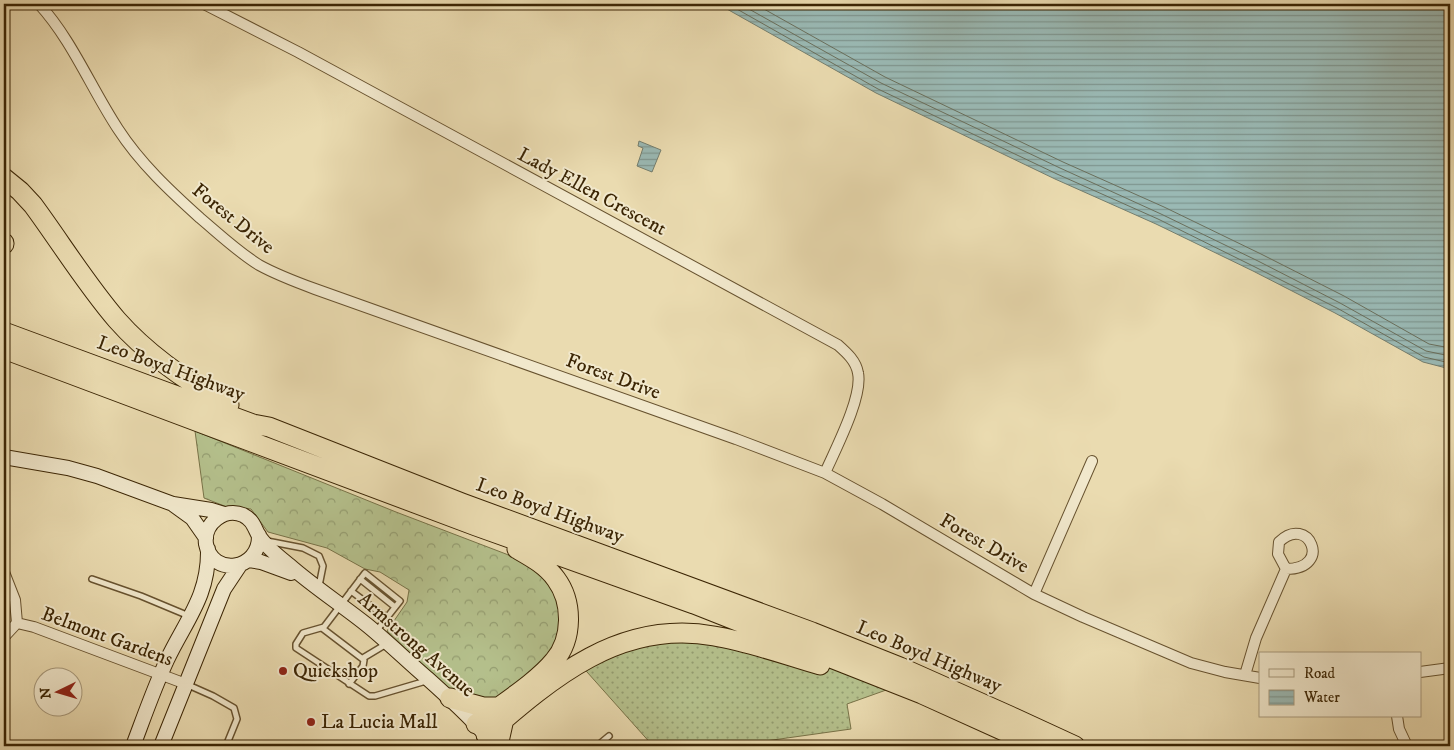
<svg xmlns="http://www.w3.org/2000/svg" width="1454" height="750" font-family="'IM FELL DW Pica',serif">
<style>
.grass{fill:url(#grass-dots);stroke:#787348}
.forest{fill:url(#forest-crowns);stroke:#787348}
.water{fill:url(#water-rules);stroke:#747e6e}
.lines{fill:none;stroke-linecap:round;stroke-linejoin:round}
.shore{stroke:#6a6f5c;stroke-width:1}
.lane-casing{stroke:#67522f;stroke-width:8}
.street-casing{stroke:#67522f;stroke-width:12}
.secondary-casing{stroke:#3b2504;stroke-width:16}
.highway-casing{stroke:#3b2504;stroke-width:21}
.lane{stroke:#f1e8cc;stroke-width:5}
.street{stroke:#f1e8cc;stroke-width:10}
.secondary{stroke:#f1e8cc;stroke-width:14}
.highway{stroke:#eadbb0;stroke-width:19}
.poi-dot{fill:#8f2418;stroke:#f1e8cc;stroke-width:2}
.labels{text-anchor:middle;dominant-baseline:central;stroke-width:4;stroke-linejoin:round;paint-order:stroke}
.street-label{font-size:20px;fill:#3b2504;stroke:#f1e8cc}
.poi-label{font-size:20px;fill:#3b2504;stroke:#f1e8cc;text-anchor:start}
</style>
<defs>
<pattern id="grass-dots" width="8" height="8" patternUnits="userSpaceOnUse" patternTransform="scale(1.25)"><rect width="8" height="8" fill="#b5c18d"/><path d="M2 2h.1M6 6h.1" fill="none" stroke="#949d71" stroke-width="1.8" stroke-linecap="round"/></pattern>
<pattern id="forest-crowns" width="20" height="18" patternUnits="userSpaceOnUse" patternTransform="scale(1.25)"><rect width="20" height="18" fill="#b5c18d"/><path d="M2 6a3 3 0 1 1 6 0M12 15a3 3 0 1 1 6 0" fill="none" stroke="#949d71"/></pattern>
<pattern id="water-rules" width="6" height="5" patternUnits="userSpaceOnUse" patternTransform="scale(1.25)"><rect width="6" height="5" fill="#9ab9b4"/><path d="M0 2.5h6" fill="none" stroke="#7f9690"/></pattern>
</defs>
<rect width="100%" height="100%" fill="#eadbb0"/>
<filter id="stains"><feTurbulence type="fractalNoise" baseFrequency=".004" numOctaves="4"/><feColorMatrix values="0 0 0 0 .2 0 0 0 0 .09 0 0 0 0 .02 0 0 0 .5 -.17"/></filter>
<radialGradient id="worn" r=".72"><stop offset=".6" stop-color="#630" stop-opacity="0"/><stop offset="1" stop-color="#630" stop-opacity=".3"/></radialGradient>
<path class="grass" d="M 669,631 L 754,641 L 889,689 L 847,704 L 851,729 L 730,746 L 653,746 L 579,663 Z"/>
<path class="forest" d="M 195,431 L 396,512 L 506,554 L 541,570 L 555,580 L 565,642 L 480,716 L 449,690 L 387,631 L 407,602 L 409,590 L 380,572 L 365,569 L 327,548 L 268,532 L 251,509 L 227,507 L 204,498 Z"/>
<path class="water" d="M 718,4 L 1450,4 L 1450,369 L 1423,362 L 1335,313 L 1253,271 L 1156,224 L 1055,179 L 876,93 Z
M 639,141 L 661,150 L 652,172 L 637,166 L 643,148 L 638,146 Z"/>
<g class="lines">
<path class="shore" d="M 728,4 L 878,89 L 1057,174 L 1158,219 L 1255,267 L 1337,308 L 1424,357 L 1450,363
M 740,4 L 881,83 L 1060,168 L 1161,214 L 1258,261 L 1340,303 L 1426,351 L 1450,356
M 755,4 L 885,77 L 1063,162 L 1164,207 L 1261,254 L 1344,296 L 1429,344 L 1450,348"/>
<g class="lane-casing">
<path id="lane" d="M 267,541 L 303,548 L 319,556 L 323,566 L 319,586
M 92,579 L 141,596 L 189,616
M 360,579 L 395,607
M 351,591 L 387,618
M 322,628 L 364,660 L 363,666 L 349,684
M 377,630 L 400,601 L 365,573 L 324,627 L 303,633 L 296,644 L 296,648 L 369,696 L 375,696 L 426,681
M 363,658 L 388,643
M 186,684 L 213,696 L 234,708 L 237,719 L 226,746
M 597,746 L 609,736"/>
</g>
<g class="street-casing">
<path id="street" d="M 39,4 C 72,40 91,88 118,129 C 140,163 170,191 200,218 C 219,234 238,252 259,265 C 277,275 296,282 315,289 L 736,439 L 825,473 L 882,504 L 1034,594 L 1083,617 L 1191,663 L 1225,672 L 1260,678
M 204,4 L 298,52 L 838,345 C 847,353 856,361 858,373 C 863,397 835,450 825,473
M 4,572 L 15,600 L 17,623
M 1034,594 L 1092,461
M 4,637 L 17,623 L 34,627 L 186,684
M 1420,672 L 1450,668
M 1245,675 L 1256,638 L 1286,569 L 1278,554 L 1279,542 C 1308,513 1334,569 1286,569
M 1397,716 L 1399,729 L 1407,746"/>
</g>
<g class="secondary-casing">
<path id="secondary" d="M 4,457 L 68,468 L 97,476 L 173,504 L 211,510 L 224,514
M 174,505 L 192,518 L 206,538
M 259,535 C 260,571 212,577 206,544 C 203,523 225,507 243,515 C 253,520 254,527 259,536 C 266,547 279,557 289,565 C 314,587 342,605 367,625 C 388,642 407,661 427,678 C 446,695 465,712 482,731
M 249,560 L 261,562 L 291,573
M 133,746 C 144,717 154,688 167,660 C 186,620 209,596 208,549
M 161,746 L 224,589 L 240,565"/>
</g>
<g class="highway-casing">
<path id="highway" d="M 4,178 L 20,191 L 33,205 C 61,243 86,284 117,320 C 147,354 189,383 229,405
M 4,243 L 4,244
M 4,332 L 253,424 L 269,427 L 462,503 L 812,632 L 900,667 L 1010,716 L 1075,746
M 4,349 L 476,526 L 694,604 L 922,694 L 1037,746
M 450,698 L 483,707 L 497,707
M 476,724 C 500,705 536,683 554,661 C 573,639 573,602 556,579 C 546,565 531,557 517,549
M 486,735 C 552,678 620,619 714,636 C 750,642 786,655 820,665
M 498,746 L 504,719"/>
</g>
<use href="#lane" class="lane"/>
<use href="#street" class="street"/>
<use href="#secondary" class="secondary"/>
<use href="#highway" class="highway"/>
</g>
<g class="poi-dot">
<circle cx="283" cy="671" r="5"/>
<circle cx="311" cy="722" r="5"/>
</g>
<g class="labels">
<g class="street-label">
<text transform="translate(592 192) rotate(28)">Lady Ellen Crescent</text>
<text transform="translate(233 219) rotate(39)">Forest Drive</text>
<text transform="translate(171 369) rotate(20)">Leo Boyd Highway</text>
<text transform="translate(613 377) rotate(20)">Forest Drive</text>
<text transform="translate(550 511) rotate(20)">Leo Boyd Highway</text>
<text transform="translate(984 544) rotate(30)">Forest Drive</text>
<text transform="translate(107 637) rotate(20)">Belmont Gardens</text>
<text transform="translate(416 645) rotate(41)">Armstrong Avenue</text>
<text transform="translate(929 657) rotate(23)">Leo Boyd Highway</text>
</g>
<g class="poi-label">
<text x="293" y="671">Quickshop</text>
<text x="321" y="722">La Lucia Mall</text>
</g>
</g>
<rect width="1454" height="750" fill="none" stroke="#eadbb0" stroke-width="20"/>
<rect x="5" y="5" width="1444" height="740" fill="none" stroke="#3b2504" stroke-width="2.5"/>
<rect x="10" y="10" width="1434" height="730" fill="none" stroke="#3b2504"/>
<rect x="1259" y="652" width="162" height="65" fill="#f1e8cc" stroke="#a89a7c"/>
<rect x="1269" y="669" width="25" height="8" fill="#f1e8cc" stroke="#a89a7c"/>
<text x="1304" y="678" font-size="15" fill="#3b2504">Road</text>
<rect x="1269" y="690" width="25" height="15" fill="url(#water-rules)" stroke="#a89a7c"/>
<text x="1304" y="702" font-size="15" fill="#3b2504">Water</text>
<g transform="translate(58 692) rotate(265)"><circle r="24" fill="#f1e8cc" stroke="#a89a7c"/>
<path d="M0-4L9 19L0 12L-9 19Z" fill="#8f2418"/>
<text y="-8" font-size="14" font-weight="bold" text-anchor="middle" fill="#3b2504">N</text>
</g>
<rect width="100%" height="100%" filter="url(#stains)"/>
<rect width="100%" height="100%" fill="url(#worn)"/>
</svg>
